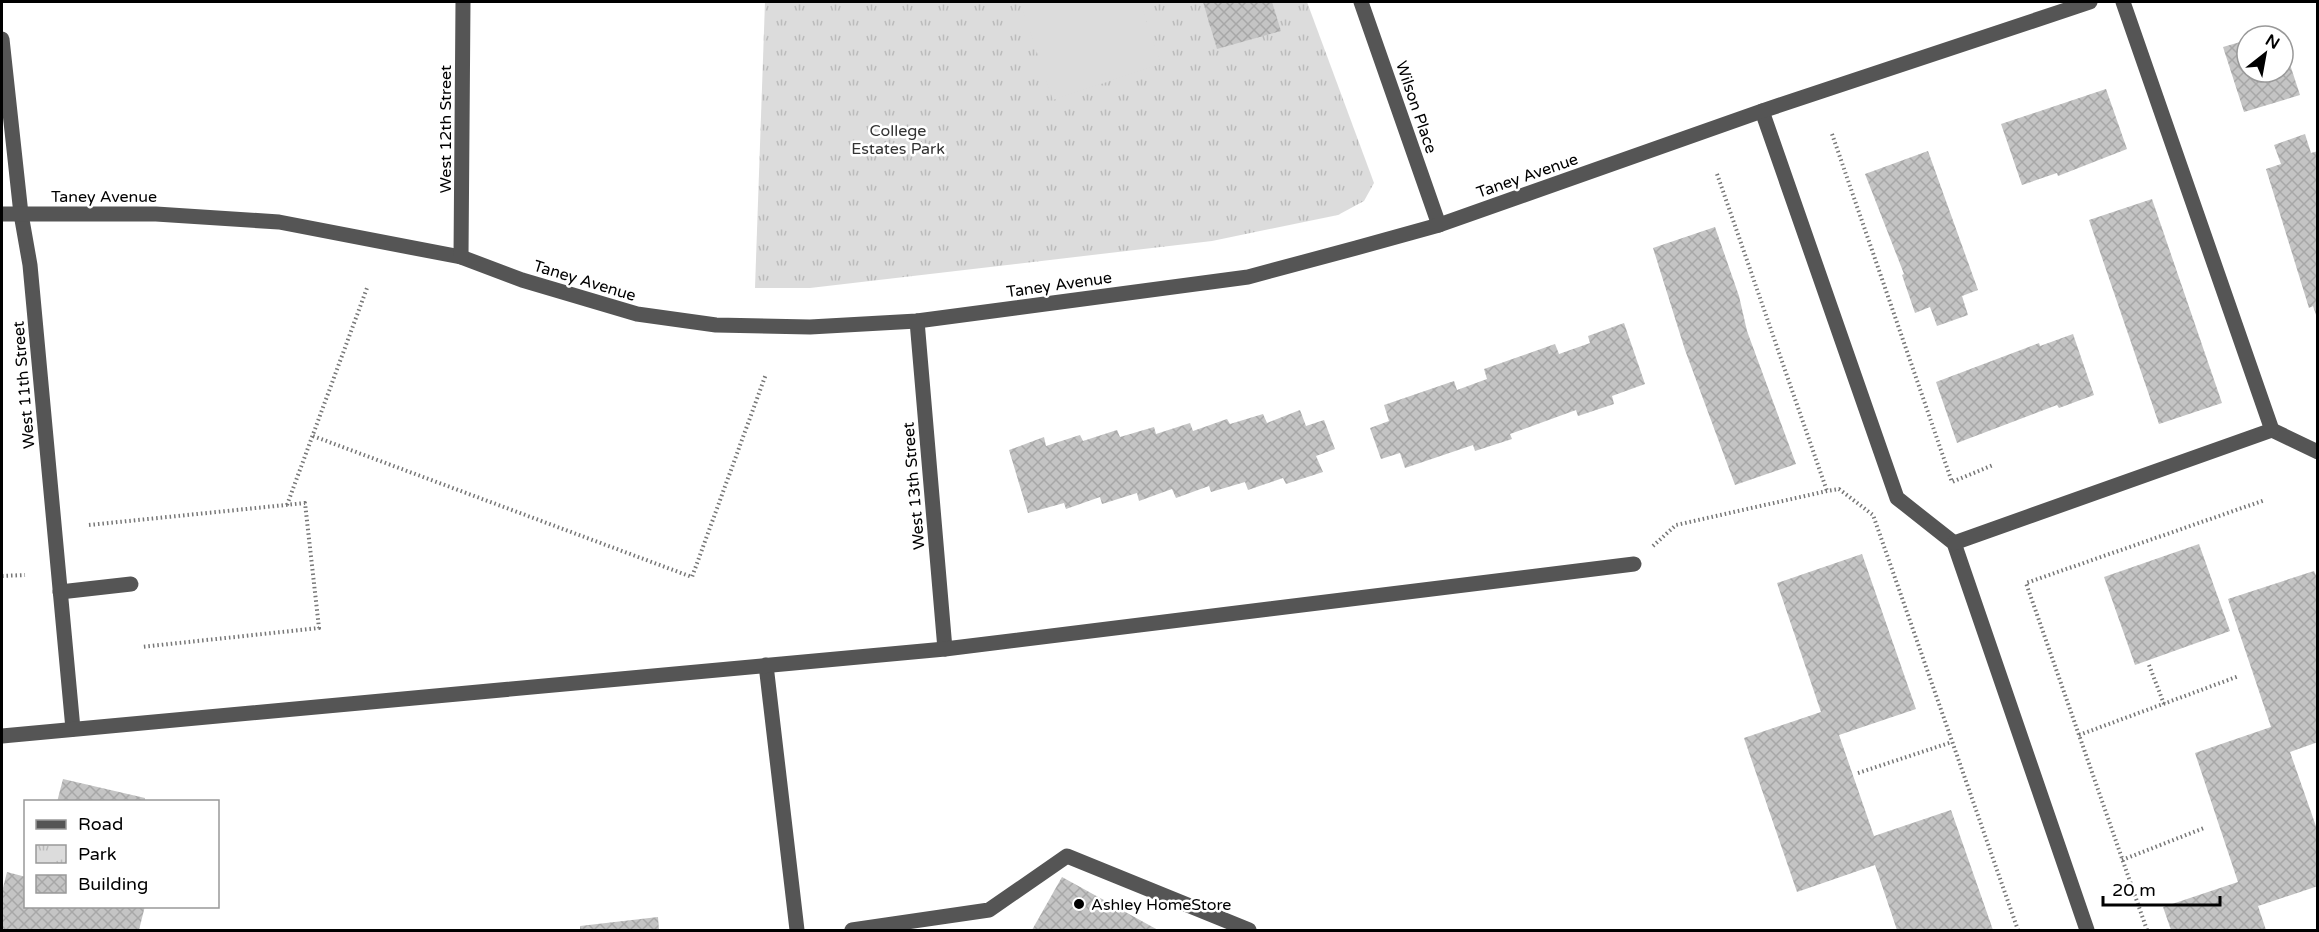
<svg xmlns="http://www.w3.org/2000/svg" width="2319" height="932" font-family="'Varela Round',sans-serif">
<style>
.park{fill:url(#park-tufts)}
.pitch{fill:#dcdcdc}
.building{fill:url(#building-cross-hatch)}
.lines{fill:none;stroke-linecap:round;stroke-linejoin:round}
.path{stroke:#777;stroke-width:4;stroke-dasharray:1.5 3;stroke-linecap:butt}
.minor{stroke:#555;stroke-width:15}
.poi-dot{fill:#000;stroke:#fff;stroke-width:2}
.labels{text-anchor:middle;stroke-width:5;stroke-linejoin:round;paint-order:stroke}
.street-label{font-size:16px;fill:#000;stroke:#fff}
.park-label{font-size:16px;fill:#333;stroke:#fff}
.poi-label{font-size:16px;fill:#000;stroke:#fff;text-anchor:start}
</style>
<defs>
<pattern id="park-tufts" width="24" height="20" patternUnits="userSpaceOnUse" patternTransform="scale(1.5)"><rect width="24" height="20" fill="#dcdcdc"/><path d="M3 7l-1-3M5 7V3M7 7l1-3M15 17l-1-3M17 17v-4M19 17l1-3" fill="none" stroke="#bbb"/></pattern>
<pattern id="building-cross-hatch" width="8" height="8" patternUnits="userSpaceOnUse" patternTransform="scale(1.5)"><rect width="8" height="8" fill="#c4c4c4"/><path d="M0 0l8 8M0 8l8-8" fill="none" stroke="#a7a7a7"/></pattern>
</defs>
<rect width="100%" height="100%" fill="#fff"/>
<!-- park -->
<path class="park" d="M765,2H1307L1374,183L1364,201L1338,215L1212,241L810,288H755Z"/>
<!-- pitch -->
<path class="pitch" d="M1020,2H1140L1161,64L1053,100Z"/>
<!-- building -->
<g class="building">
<path d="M1203,2H1272L1281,31L1217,49Z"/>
<path d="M2279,30L2281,36H2261V35Z"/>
<path d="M2247,40V72H2283V43L2300,95L2244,112L2223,47Z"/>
<path d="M2106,89L2127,149L2058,176L2057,173L2022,185L2001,124Z"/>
<path d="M2305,134L2311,153L2318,151L2317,318L2313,306L2309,308L2266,169L2281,164L2274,145Z"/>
<path d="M1928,151L1978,290L1962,296L1968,315L1937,326L1930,307L1915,313L1902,275L1904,274L1865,174Z"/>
<path d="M2152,199L2222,403L2159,424L2089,220Z"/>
<path d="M1715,227L1739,296L1747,331L1796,464L1735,485L1685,350L1653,248Z"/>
<path d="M1624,323L1645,384L1612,396L1614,404L1578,416L1576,410L1510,434L1512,439L1475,451L1473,445L1405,468L1400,453L1381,459L1370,428L1389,421L1384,405L1454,381L1457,390L1487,379L1484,369L1555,344L1559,354L1590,343L1588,336Z"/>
<path d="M2073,334L2094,395L2059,408L2057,405L1957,443L1936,382L2039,343L2040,346Z"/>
<path d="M1300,410L1306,426L1324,420L1335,449L1316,456L1323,472L1286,484L1283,478L1248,490L1245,482L1211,492L1209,486L1176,498L1172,489L1139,501L1137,493L1102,504L1100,497L1066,509L1064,503L1028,513L1009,450L1044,437L1046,446L1080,435L1083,441L1117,430L1120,437L1154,427L1156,434L1190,423L1193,431L1227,419L1230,424L1263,414L1267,423Z"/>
<path d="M2199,544L2230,631L2135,665L2104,577Z"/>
<path d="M1862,554L1916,709L1839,735L1874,836L1951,810L1993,930H1897L1875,865L1797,892L1744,738L1821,712L1777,583Z"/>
<path d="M2314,571L2318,580V742L2290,752L2318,832V886L2258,906L2266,930H2171L2163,907L2238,882L2195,753L2271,727L2228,599Z"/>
<path d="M63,779L145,798V802H57Z"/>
<path d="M7,872L26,877V906H145L139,930H2V892Z"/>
<path d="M1062,877L1158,930H1032Z"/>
<path d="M658,917L659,930H580V926Z"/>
</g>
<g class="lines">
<!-- path -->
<g class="path">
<path d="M1832,134L1952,482L1993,465"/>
<path d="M1717,174L1827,491"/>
<path d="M313,436L692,577L766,374"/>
<path d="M287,505L367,288"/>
<path d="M89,525L305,503L319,628L141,647"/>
<path d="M1653,546L1676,525L1827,491L1839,489L1873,515L2018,930"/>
<path d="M2,576L25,575"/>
<path d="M2149,665L2164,704"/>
<path d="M2079,735L2239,676"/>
<path d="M1858,773L1952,742"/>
<path d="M2122,860L2204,828"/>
<path d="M2147,930L2026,583L2265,500"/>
</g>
<!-- minor -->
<g class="minor">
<path d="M1361,2L1439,225"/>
<path d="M2,39L21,214L30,265L73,729"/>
<path d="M1762,111L1897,498L1954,543L2087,930"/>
<path d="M2,214H156L279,222L461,257L522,280L637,314L716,325L810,327L917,321L1248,277L1356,248L1439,225L1762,111L2090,2"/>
<path d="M461,257L463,2"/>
<path d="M917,321L945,649"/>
<path d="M2272,430L2318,452"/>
<path d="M1954,543L2272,430L2123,2"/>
<path d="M60,592L131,584"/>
<path d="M766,665L797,930"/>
<path d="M2,736L945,649L1634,564"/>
<path d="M852,930L989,910L1067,856L1249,930"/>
</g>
</g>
<!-- markers -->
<circle class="poi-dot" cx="1079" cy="904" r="6"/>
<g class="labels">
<!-- street labels -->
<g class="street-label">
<text transform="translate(1417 107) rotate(71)" y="6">Wilson Place</text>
<text transform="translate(445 129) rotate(-90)" y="6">West 12th Street</text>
<text transform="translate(1527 175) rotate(-19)" y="6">Taney Avenue</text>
<text x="104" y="202">Taney Avenue</text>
<text transform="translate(585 280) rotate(17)" y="6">Taney Avenue</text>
<text transform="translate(1059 284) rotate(-8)" y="6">Taney Avenue</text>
<text transform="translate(23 385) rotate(-95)" y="6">West 11th Street</text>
<text transform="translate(913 486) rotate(-95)" y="6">West 13th Street</text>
</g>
<!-- park labels -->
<g class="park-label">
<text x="898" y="136">College<tspan x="898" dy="18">Estates Park</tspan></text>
</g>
<!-- poi labels -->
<g class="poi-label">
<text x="1091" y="910">Ashley HomeStore</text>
</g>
</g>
<!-- border -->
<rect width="2319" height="932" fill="none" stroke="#000000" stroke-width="6"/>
<!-- legend -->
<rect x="24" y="800" width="195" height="108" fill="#ffffff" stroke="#999999" stroke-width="1.5"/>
<rect x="36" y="820" width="30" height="9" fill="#555555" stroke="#999999" stroke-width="1.5"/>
<text x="78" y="830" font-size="18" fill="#000000">Road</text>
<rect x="36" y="845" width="30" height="18" fill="url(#park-tufts)" stroke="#999999" stroke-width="1.5"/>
<text x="78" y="860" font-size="18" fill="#000000">Park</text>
<rect x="36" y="875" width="30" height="18" fill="url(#building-cross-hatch)" stroke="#999999" stroke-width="1.5"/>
<text x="78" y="890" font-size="18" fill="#000000">Building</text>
<!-- north arrow -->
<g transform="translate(2265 54) rotate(31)"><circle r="28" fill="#ffffff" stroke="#999999" stroke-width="1.5"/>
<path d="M0-4.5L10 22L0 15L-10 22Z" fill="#000000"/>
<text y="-9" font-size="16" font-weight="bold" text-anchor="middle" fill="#000000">N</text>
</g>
<!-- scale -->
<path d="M2103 896v9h117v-9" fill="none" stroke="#000000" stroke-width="3"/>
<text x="2112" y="896" font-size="18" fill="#000000" stroke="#ffffff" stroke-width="4.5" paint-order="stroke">20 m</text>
</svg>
